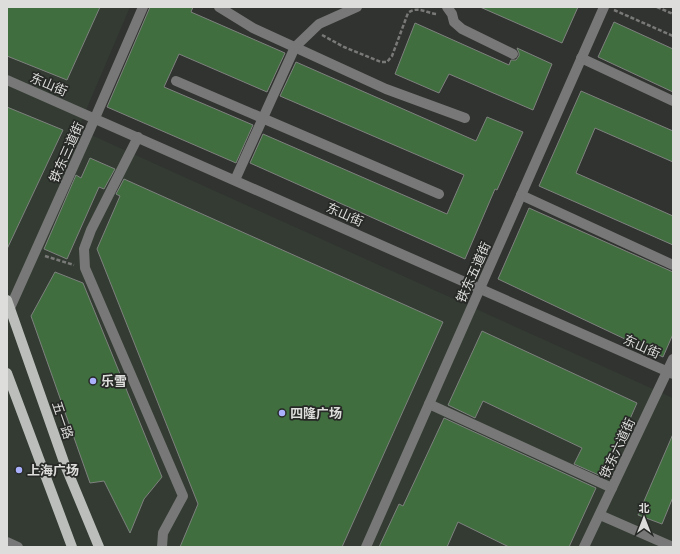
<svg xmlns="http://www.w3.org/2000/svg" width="680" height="554" font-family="'Open Sans','Noto Sans SC',sans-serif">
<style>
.built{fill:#333b33}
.building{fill:#406e3f;stroke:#7e817e}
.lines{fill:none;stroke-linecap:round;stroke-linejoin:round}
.path{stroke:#797a78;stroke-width:2.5;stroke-dasharray:4 2;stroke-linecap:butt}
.minor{stroke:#777877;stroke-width:10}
.major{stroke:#bbbeba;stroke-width:10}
.poi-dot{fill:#aab0fb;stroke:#272927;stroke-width:1.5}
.labels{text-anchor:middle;stroke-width:3.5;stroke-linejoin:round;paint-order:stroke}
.street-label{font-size:13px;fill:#dddedc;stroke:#272927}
.poi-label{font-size:13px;font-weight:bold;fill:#dddedc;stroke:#272927;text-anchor:start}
</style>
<rect width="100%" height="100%" fill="#313330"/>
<!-- built -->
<path class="built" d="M7,7H130L78,129L673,398V547H7Z"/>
<!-- building -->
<g class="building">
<path d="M7,7H100L67,80L7,56Z"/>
<path d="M150,7H193L191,12L285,53L267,92L179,54L164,87L253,125L236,163L107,107Z"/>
<path d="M480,7H578L562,43Z"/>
<path d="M614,22L673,49V92L598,57Z"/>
<path d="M415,23L509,65L511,60H516L519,56V53L517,48L552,64L533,110L449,74L439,93L395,74Z"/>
<path d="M296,62L476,141L487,117L523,132L497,190L495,189L465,259L250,163L263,134L447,214L464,175L280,96Z"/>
<path d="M581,91L673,131V162L595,128L576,173L673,216V245L539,186Z"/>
<path d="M7,107L63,130L7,249Z"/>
<path d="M90,158L115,169L104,189L99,187L67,259L44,249L76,175L81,178Z"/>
<path d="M124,179L443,322L342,547H180L198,504L97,249L120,196L116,194Z"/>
<path d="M529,208L673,272V334L663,357L498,279Z"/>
<path d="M55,272L83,283L162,477L144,499L130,533L104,481L90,483L31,316Z"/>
<path d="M482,331L637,403L605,476L602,475L601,476L574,464L582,448L483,401L475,418L448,405Z"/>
<path d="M444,418L596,488L569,547H509L458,522L447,547H379L399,504L403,506Z"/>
<path d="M673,434V497L662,524L638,515Z"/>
</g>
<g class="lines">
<!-- path -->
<g class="path">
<path d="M657,7L673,14"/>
<path d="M614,10L673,36"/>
<path d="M322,35L344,47L381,62H387L392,56L408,13C418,5 427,14 438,14"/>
<path d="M45,256L74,265"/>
</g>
<!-- minor -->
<g class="minor">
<path d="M219,7L253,28L386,89L465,118"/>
<path d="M447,7L452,14L454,22L462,29L513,54"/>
<path d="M581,58L673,101"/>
<path d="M7,80L673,374"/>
<path d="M176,81L439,194"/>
<path d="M138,137L91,230L84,249L85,268L183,496L163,533L162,547"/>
<path d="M235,180L295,47L319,24L357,7"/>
<path d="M521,195L673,265"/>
<path d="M10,308L95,118L143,7"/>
<path d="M429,404L612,488"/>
<path d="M600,515L673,547"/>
<path d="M7,542L18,547"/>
<path d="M366,547L604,7"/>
<path d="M584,547L673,359"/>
</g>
<!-- major -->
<g class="major">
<path d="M7,300L65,465L99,547"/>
<path d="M7,373L72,547"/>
</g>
</g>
<!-- markers -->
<g class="poi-dot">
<circle cx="93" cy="381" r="4"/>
<circle cx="282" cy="413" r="4"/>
<circle cx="19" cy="470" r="4"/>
</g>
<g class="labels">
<!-- street labels -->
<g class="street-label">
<text transform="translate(49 84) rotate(23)" y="5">东山街</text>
<text transform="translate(66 152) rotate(-66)" y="5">铁东三道街</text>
<text transform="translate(345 214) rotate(24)" y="5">东山街</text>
<text transform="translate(473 272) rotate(-66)" y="5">铁东五道街</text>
<text transform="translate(642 346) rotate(24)" y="5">东山街</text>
<text transform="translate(63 420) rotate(71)" y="5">五一路</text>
<text transform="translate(617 448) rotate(-65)" y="5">铁东六道街</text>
</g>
<!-- poi labels -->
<g class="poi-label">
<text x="101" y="386">乐雪</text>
<text x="290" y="418">四隆广场</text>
<text x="27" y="475">上海广场</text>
</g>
</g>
<!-- border -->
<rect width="680" height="554" fill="none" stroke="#dddedc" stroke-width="16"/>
<!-- north arrow -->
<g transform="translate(644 518)" stroke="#272927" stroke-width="3" paint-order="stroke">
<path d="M0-3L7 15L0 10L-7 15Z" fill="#dddedc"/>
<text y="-6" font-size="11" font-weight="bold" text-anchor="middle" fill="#dddedc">北</text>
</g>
</svg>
